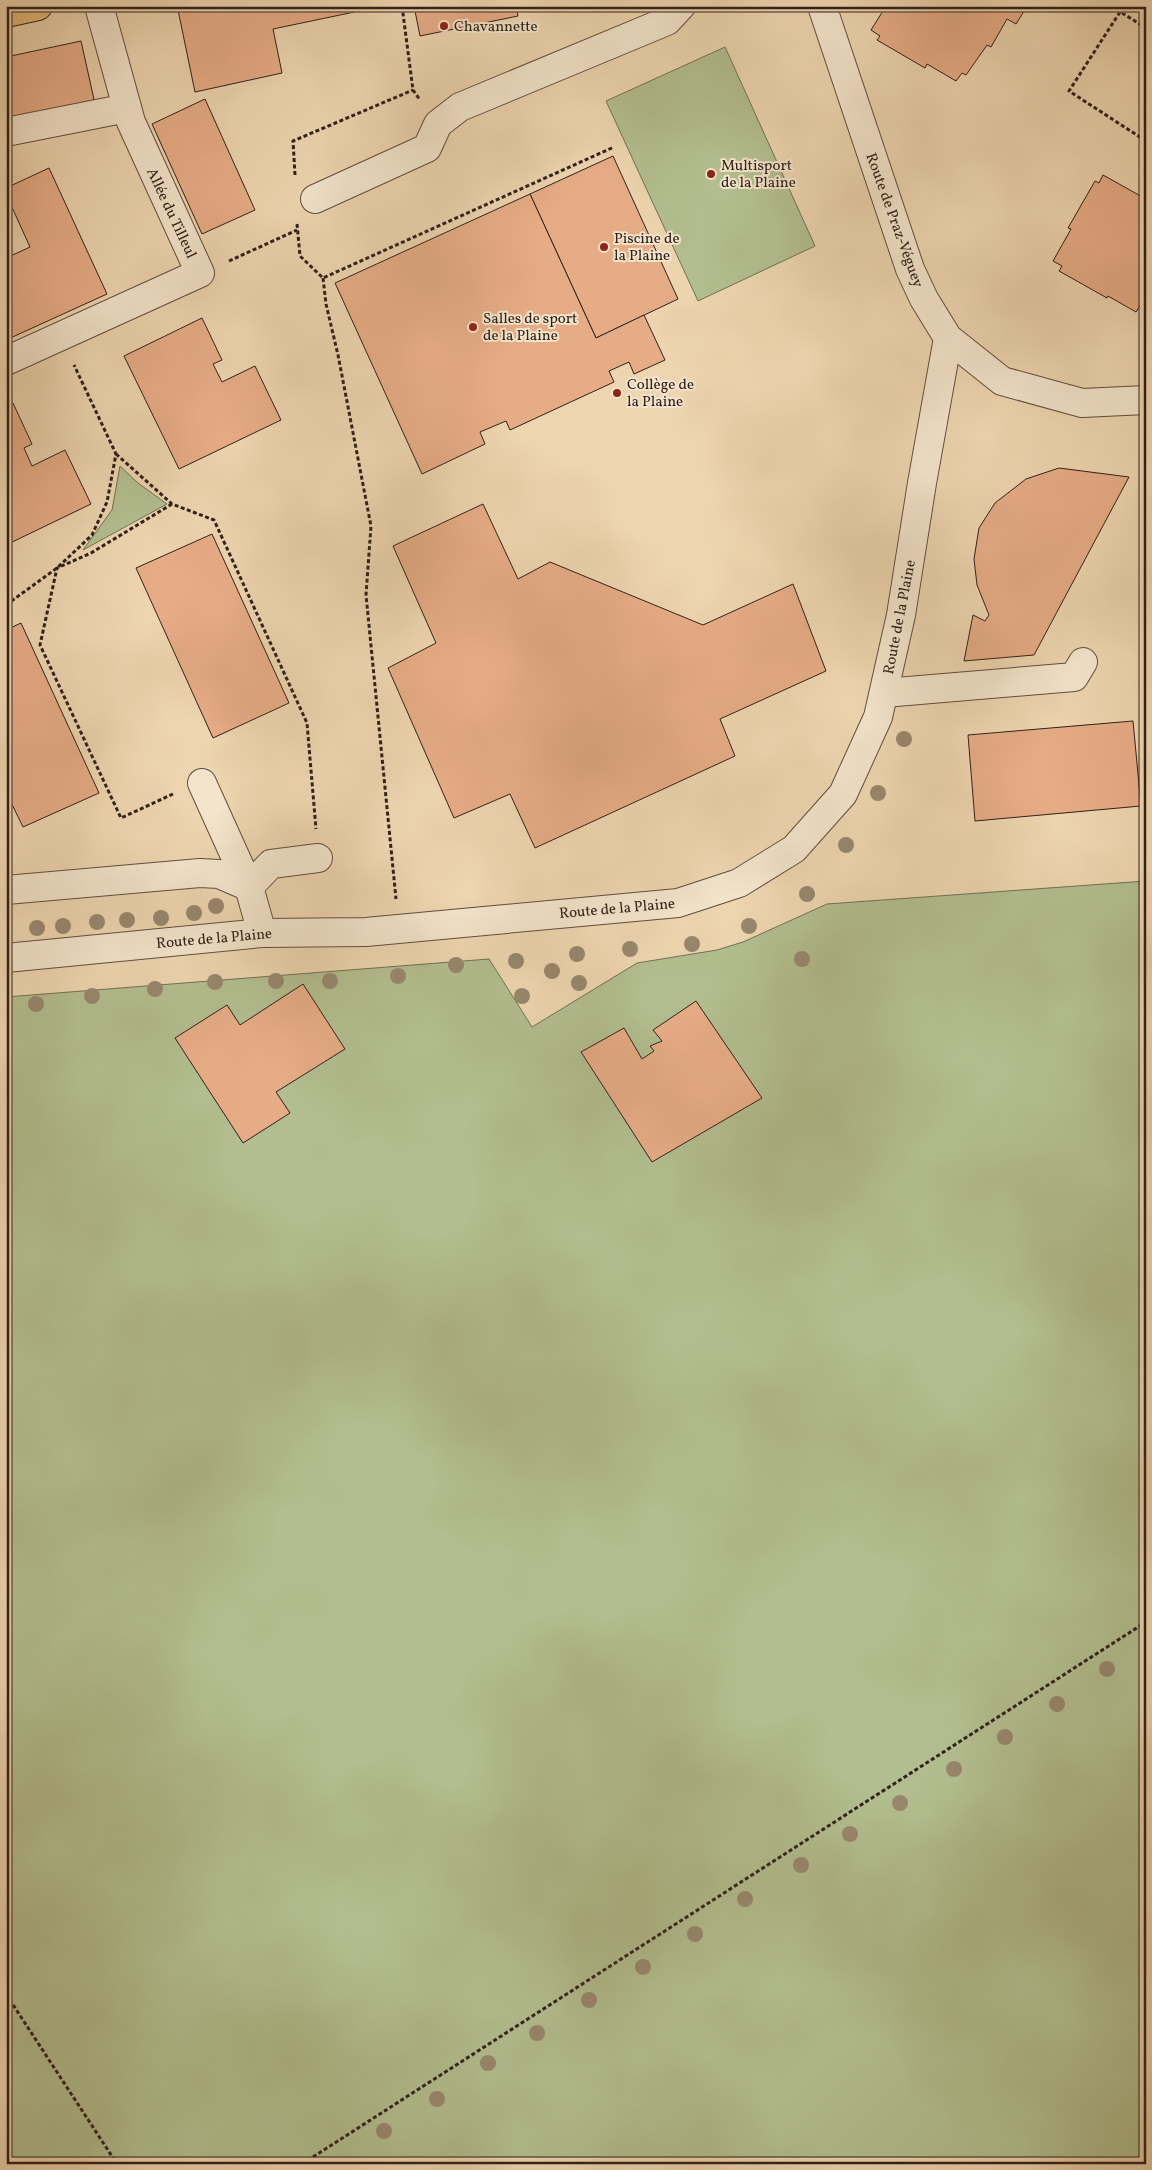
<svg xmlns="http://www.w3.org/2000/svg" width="1152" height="2170" font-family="Vollkorn,serif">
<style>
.green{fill:#b2be8f;stroke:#717054}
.building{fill:#e6ac86;stroke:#30211a}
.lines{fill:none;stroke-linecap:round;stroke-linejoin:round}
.minor-casing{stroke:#5f4e3f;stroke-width:30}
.major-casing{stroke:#30211a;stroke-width:30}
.path{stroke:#30211a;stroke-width:3;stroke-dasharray:4 2.5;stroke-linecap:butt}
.minor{stroke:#f3e4cb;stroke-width:28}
.major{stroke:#e6ba78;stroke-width:28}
.tree{fill:#97876d}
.poi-dot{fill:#8f2418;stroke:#f3e4cb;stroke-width:2}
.labels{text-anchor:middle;stroke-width:4;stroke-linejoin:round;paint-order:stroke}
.poi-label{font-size:15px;fill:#30211a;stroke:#f3e4cb;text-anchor:start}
.street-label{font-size:15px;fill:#30211a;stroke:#f3e4cb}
</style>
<rect width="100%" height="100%" fill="#edd5af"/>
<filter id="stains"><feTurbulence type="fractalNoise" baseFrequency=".004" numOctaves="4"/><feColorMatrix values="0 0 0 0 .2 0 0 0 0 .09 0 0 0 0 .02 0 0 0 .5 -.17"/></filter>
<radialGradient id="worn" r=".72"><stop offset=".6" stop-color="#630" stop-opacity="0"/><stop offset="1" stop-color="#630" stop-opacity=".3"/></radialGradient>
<!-- green -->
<g class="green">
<path d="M725,47L815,246L698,301L606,101Z"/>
<path d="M120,466L138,483L167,504L83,550L112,510Z"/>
<path d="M1146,881V2164H6V997L489,959L532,1027L637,963L717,950L743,942L827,904Z"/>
</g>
<!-- building -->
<g class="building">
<path d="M196,6H383L273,29L282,73L195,92L178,10Z"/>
<path d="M414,6H516L518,16L420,36Z"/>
<path d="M886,6H1024L1026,8L1016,24L1007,19L991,47L987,45L966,75L962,73L956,81L927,64L925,68L877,40L880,36L871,30Z"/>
<path d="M81,41L95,104L6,123V57Z"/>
<path d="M205,99L255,210L202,234L152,124Z"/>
<path d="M613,156L678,299L596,338L530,194Z"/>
<path d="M49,168L107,294L6,340V258L30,247L6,194V188Z"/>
<path d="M1103,175L1146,199V303L1143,301L1136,312L1108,296L1107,298L1059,271L1062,266L1053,261L1071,229L1068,228L1095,181L1099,183Z"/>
<path d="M530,194L596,338L644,315L665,360L634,374L629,362L609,371L614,382L510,430L506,421L480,432L485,444L422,474L335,283Z"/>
<path d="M202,318L222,360L213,364L222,382L255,366L281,420L179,469L124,356Z"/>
<path d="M13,403L32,444L24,448L32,466L65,450L91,504L6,545V406Z"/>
<path d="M1059,468L1129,477L1034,655L964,661L973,615L985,621L989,615L977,585L974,559L979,528L995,503L1026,479Z"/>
<path d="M483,504L518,579L550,562L703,625L793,584L826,671L720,719L735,756L535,848L510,794L454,818L388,668L436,643L393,546Z"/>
<path d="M212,534L289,703L213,738L136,568Z"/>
<path d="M21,623L99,793L23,827L6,792V630Z"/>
<path d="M1133,721L1141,806L975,821L968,735Z"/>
<path d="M303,984L345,1049L276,1092L290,1113L243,1143L175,1038L227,1005L240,1025Z"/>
<path d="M696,1001L762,1098L652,1162L581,1052L624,1028L642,1059L654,1051L650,1046L662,1041L653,1030Z"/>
</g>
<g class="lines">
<!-- minor casing -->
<g class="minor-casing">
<g id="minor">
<path d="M822,6L910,269L924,299L948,338L1002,381L1082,403L1146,400"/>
<path d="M6,132L127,108"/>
<path d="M315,199L427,148L438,124L460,107L667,21L681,6"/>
<path d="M6,361L200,273L131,122L99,6"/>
<path d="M884,693L1074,677L1083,662"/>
<path d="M202,783L249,887L271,864L318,858"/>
<path d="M6,890L200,873L219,874L249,887L262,933"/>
<path d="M6,958L262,933L366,932L678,903L739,883L794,849L843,794L878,717L901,615L922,483L948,338"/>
</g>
</g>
<!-- major casing -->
<g class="major-casing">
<path id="major" d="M6,13L38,6"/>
</g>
<!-- path -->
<g class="path">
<path d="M402,6L413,90L420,100"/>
<path d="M1111,6L1146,28"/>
<path d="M1120,12L1069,91L1146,141"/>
<path d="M295,175L293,141L413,90"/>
<path d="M297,224L300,256L323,278L614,147"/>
<path d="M229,261L297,230"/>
<path d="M323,278L326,304L338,355L371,526L366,595L396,899"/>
<path d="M116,454L172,504L214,520L307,723L316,829"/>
<path d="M172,504L91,553L57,568L40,645L121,818L173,794"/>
<path d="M6,605L57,568L92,535L107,502L116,454L74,365"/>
<path d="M6,1994L117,2164"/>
<path d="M302,2164L1146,1622"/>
</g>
<!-- minor -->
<use href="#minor" class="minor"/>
<!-- major -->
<use href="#major" class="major"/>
</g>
<!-- trees -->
<g class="tree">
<circle cx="904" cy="739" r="8"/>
<circle cx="878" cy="793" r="8"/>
<circle cx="846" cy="845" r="8"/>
<circle cx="807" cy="894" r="8"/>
<circle cx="216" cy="906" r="8"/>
<circle cx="194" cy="913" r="8"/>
<circle cx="161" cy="918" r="8"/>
<circle cx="127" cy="920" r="8"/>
<circle cx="97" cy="922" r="8"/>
<circle cx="63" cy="926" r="8"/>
<circle cx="749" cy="926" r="8"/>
<circle cx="37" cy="928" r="8"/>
<circle cx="692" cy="944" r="8"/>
<circle cx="630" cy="949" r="8"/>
<circle cx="577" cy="954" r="8"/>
<circle cx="802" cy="959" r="8"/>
<circle cx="516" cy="961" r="8"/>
<circle cx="456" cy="965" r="8"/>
<circle cx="552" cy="971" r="8"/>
<circle cx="398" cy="976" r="8"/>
<circle cx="276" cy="981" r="8"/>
<circle cx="330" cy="981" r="8"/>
<circle cx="215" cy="982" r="8"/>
<circle cx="579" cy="983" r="8"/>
<circle cx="155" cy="989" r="8"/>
<circle cx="92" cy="996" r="8"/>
<circle cx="522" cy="996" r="8"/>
<circle cx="36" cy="1004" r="8"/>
<circle cx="1107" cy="1669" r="8"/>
<circle cx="1057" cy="1704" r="8"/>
<circle cx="1005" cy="1737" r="8"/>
<circle cx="954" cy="1769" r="8"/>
<circle cx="900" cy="1803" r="8"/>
<circle cx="850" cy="1834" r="8"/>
<circle cx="801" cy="1865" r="8"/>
<circle cx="745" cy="1899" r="8"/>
<circle cx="695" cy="1934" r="8"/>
<circle cx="643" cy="1967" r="8"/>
<circle cx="589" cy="2000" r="8"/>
<circle cx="537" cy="2033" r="8"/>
<circle cx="488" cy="2063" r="8"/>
<circle cx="437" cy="2099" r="8"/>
<circle cx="384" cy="2131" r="8"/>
</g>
<!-- markers -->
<g class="poi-dot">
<circle cx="444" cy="26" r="5"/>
<circle cx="711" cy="174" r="5"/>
<circle cx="604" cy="247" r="5"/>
<circle cx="473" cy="327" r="5"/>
<circle cx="617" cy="393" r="5"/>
</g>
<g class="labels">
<!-- poi labels -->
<g class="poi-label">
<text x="454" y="31">Chavannette</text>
<text x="721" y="170">Multisport<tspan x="721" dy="17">de la Plaine</tspan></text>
<text x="614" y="243">Piscine de<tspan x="614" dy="17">la Plaine</tspan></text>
<text x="483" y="323">Salles de sport<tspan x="483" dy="17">de la Plaine</tspan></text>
<text x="627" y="389">Collège de<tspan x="627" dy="17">la Plaine</tspan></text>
</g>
<!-- street labels -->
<g class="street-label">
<text transform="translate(172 213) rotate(65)" y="5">Allée du Tilleul</text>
<text transform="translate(895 220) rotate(70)" y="5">Route de Praz-Véguey</text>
<text transform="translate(899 617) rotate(-79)" y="5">Route de la Plaine</text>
<text transform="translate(617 908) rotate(-5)" y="5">Route de la Plaine</text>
<text transform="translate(214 938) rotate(-5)" y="5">Route de la Plaine</text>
</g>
</g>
<!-- margin -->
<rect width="1152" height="2170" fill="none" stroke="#edd5af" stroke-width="25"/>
<rect x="8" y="8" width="1137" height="2155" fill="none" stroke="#30211a" stroke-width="2.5"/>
<rect x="12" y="12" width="1127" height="2145" fill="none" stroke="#30211a"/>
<rect width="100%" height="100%" filter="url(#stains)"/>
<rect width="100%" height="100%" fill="url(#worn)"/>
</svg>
